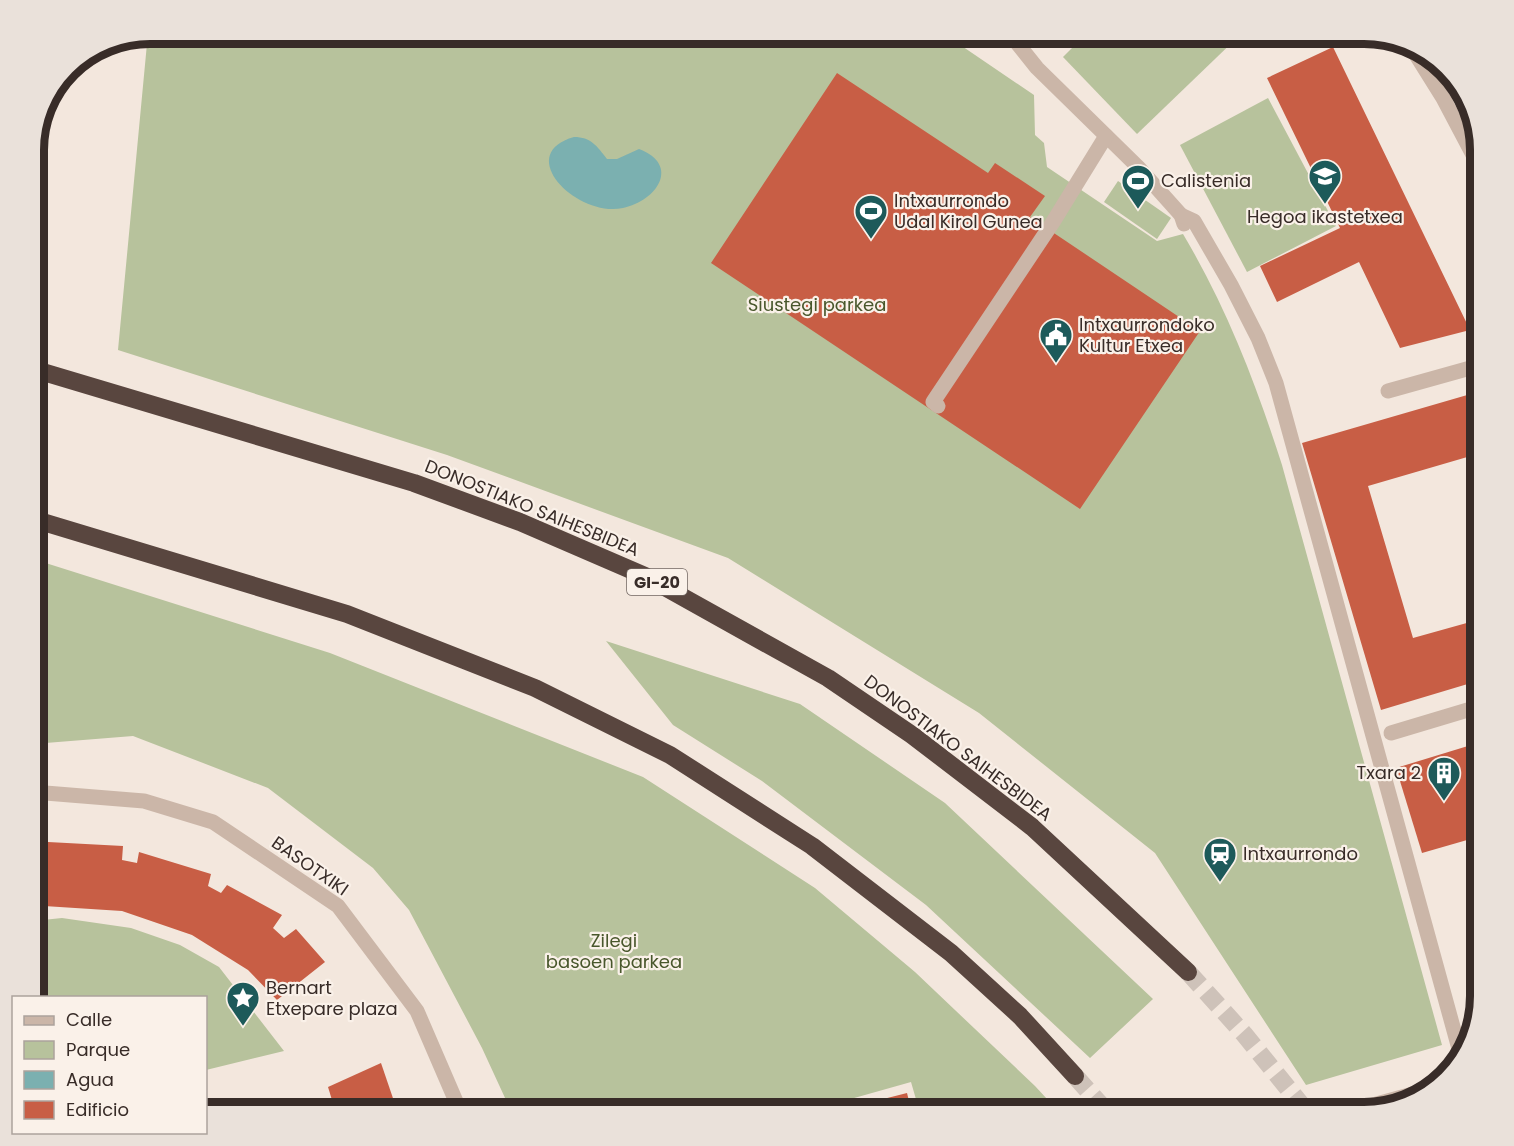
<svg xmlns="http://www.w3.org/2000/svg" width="1514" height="1146" font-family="Poppins,sans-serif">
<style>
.green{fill:#b7c29c}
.water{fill:#7bb0b0}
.building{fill:#c85e45}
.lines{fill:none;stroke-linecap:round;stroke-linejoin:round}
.highway-tunnel{stroke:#cec2b9;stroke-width:18;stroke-dasharray:18 9;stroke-linecap:butt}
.minor{stroke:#cbb6a8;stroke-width:15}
.highway{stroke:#59463f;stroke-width:18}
.labels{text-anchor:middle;stroke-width:4.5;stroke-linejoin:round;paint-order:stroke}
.shield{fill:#faf1e9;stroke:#726762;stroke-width:1.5}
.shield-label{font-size:16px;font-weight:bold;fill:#382c28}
.poi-label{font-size:18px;fill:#382c28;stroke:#faf1e9;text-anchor:start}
.park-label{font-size:18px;fill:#49572c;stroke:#faf1e9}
.street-label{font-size:18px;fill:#382c28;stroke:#faf1e9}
.rim{fill:none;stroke:#382c28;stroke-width:8}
</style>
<rect width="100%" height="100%" fill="#f3e7dd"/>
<!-- green -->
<g class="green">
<path d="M148,33H634L953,40L1034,95L1035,135L1044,143L1047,167L1157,241L1183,234C1227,308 1256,384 1282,465L1442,1045L1306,1085L1155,853L979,713L728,558L447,455L118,350Z"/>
<path d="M1087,33H1242L1137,134L1063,57Z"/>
<path d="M1268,98L1336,226L1247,272L1180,145Z"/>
<path d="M1118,181L1171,218L1157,239L1104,202Z"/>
<path d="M33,559L330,653L643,777L815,888L915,972L1035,1086L1060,1113H920L911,1082L801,1113H512L482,1048L409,910L373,868L268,788L133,736L33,744Z"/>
<path d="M606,641L800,704L945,803L1153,999L1090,1058L926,905L762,781L673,725Z"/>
<path d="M62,918L131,928L180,945L219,967L284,1051L206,1070V998L33,997V921Z"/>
</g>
<!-- water -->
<path class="water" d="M574,137C591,137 597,146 607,159H617L639,149C681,165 657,201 623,208C577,218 513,154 574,137Z"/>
<!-- building -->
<g class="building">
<path d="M1333,47L1470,330L1400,348L1359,262L1277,302L1260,266L1340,228L1267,78Z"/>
<path d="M837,73L988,173L995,163L1045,196L1030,217L1200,331L1080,509L711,263Z"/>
<path d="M1481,391V453L1368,486L1413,638L1481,619V680L1381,710L1302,443Z"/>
<path d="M1481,742V836L1422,853L1396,768Z"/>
<path d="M48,842L123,846L122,860L137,863L139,852L211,874L208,886L221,893L227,885L282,915L273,928L284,938L296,929L325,962L277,1000L248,970L192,935L122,911L44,906L33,908V850L36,855H48Z"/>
<path d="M381,1063L398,1113H336L328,1087Z"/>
<path d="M907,1093L912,1113H832V1112Z"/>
</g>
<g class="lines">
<!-- highway-tunnel -->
<g class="highway-tunnel">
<path d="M1188,972L1244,1034L1308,1113"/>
<path d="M1075,1076L1108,1113"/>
</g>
<!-- minor -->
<g class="minor">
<path d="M1009,33L1037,68L1138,167L1181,215L1184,224"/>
<path d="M1413,50L1443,98L1481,170"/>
<path d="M1181,215L1194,221L1231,285L1258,338L1276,383L1461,1056"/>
<path d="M1388,391L1481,365"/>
<path d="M938,406L933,402L1053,222L1106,136"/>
<path d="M1391,733L1481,706"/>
<path d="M33,792L144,801L213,822L338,906L417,1011L461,1113"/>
<path d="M1344,1113L1431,1089"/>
</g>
<!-- highway -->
<g class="highway">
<path d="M33,369L414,483L520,522L645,576L828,678L912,735L1032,827L1188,972"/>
<path d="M33,519L347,614L535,688L670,755L812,846L951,953L1020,1016L1075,1076"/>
</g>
</g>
<!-- icons -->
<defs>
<g id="school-pin" transform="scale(1.725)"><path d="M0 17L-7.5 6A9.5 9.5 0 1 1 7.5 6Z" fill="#1d5a5a" stroke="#faf1e9"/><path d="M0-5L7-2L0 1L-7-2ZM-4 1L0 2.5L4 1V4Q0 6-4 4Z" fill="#fff"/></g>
<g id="stadium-pin" transform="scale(1.725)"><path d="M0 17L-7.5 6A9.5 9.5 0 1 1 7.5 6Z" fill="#1d5a5a" stroke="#faf1e9"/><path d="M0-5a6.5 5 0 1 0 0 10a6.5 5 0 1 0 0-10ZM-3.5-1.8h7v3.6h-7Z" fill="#fff"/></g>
<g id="civic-pin" transform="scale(1.725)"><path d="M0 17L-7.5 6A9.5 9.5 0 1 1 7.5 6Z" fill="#1d5a5a" stroke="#faf1e9"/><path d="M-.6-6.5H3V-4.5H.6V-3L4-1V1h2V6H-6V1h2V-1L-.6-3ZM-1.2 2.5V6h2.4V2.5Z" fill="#fff"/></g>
<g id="building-pin" transform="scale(1.725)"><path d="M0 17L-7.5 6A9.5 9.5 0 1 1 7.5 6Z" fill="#1d5a5a" stroke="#faf1e9"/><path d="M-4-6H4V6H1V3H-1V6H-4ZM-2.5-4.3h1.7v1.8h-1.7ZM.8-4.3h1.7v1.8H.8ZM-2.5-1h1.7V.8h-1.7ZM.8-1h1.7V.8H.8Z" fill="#fff"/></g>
<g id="station-pin" transform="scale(1.725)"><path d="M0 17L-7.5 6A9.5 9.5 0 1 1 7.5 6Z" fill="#1d5a5a" stroke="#faf1e9"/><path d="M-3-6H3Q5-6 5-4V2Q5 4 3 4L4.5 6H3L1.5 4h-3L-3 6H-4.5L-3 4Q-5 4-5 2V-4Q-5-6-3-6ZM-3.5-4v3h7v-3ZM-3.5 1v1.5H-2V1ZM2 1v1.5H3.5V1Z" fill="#fff"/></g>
<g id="sight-pin" transform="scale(1.725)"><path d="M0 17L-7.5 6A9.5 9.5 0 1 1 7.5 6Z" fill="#1d5a5a" stroke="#faf1e9"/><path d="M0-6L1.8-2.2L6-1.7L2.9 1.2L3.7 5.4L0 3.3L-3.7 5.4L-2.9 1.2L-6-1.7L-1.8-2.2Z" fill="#fff"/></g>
</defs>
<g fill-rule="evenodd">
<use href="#school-pin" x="1325" y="176"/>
<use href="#stadium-pin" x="1138" y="181"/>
<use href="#stadium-pin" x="871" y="211"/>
<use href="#civic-pin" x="1056" y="335"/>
<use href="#building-pin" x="1444" y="773"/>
<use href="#station-pin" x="1220" y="854"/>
<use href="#sight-pin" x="243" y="998"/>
</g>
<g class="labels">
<!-- shield labels -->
<rect class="shield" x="627" y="569" width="60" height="26" rx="4.5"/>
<g class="shield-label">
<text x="657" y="588">GI-20</text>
</g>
<!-- poi labels -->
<g class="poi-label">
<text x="1161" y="187">Calistenia</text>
<text x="894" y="207">Intxaurrondo<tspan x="894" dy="21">Udal Kirol Gunea</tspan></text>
<text x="1325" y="223" text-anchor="middle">Hegoa ikastetxea</text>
<text x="1079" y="331">Intxaurrondoko<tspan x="1079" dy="21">Kultur Etxea</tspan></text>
<text x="1421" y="779" text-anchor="end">Txara 2</text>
<text x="1243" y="860">Intxaurrondo</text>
<text x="266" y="994">Bernart<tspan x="266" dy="21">Etxepare plaza</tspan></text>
</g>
<!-- park labels -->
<g class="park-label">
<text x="817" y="311">Siustegi parkea</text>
<text x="614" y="947">Zilegi<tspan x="614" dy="21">basoen parkea</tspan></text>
</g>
<!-- street labels -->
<g class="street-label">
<text transform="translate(532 508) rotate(22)" y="6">DONOSTIAKO SAIHESBIDEA</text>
<text transform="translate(958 748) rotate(37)" y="6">DONOSTIAKO SAIHESBIDEA</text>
<text transform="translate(310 866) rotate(35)" y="6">BASOTXIKI</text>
</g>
</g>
<!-- crop -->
<path d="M0 0H1514V1146H0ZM150 44H1364A106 106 0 0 1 1470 150V996A106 106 0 0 1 1364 1102H150A106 106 0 0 1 44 996V150A106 106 0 0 1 150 44Z" fill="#eae1da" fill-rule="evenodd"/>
<path class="rim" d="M150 44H1364A106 106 0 0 1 1470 150V996A106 106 0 0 1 1364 1102H150A106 106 0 0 1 44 996V150A106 106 0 0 1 150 44Z"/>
<!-- legend -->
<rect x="12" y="996" width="195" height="138" fill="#faf1e9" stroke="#aca29c" stroke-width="1.5"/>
<rect x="24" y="1016" width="30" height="9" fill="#cbb6a8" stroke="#aca29c" stroke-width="1.5"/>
<text x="66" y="1026" font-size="18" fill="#382c28">Calle</text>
<rect x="24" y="1041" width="30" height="18" fill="#b7c29c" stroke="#aca29c" stroke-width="1.5"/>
<text x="66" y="1056" font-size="18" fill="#382c28">Parque</text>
<rect x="24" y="1071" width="30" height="18" fill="#7bb0b0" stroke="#aca29c" stroke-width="1.5"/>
<text x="66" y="1086" font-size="18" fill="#382c28">Agua</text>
<rect x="24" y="1101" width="30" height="18" fill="#c85e45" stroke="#aca29c" stroke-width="1.5"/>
<text x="66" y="1116" font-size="18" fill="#382c28">Edificio</text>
</svg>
